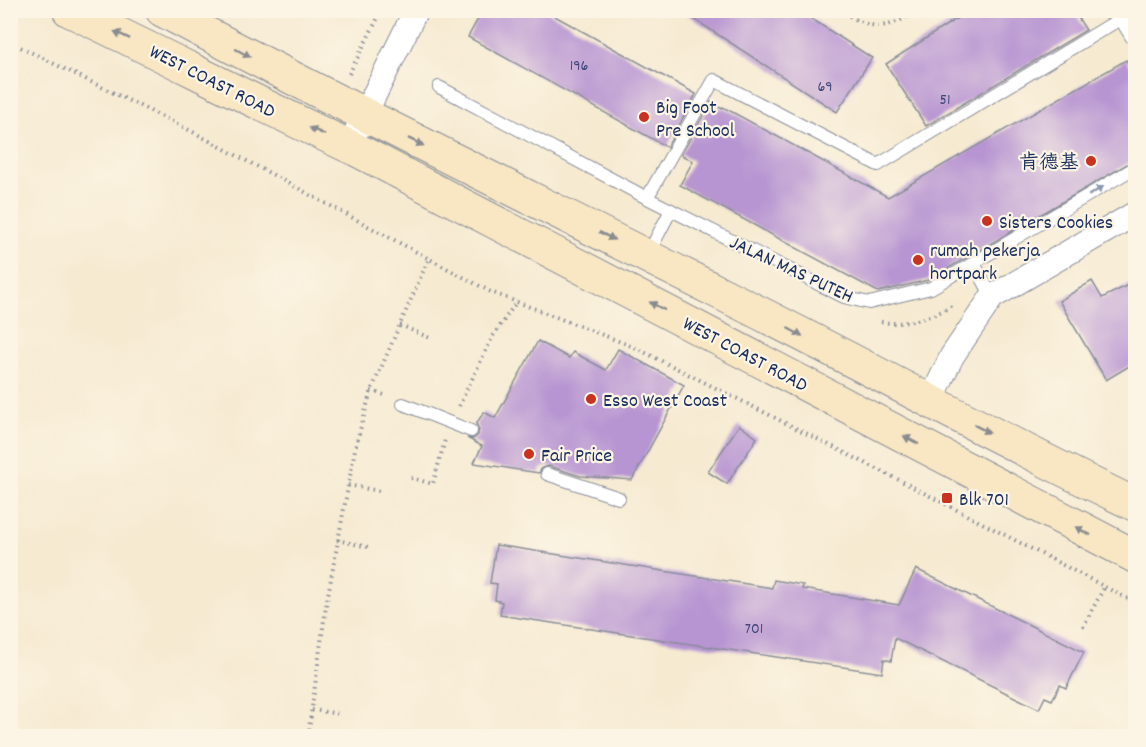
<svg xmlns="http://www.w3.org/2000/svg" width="1146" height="747" font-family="Dekko,'LXGW WenKai TC',sans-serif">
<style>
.building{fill:#b794d2}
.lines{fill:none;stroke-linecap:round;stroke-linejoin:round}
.service-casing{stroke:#888c98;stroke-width:14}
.minor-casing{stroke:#888c98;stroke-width:26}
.secondary-casing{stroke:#888c98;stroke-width:35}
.path{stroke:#888c98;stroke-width:4;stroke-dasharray:1.5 4.5;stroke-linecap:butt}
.service{stroke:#fff;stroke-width:12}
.minor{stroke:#fff;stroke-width:24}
.secondary{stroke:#f9e7c3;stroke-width:33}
.oneway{fill:#8a8b90}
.oneway2{fill:#8d97ae}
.poi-dot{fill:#c8321e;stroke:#fcf5e5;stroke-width:2}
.labels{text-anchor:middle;stroke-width:4.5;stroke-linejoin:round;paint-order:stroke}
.number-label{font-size:16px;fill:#42487b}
.street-label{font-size:20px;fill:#1b2f5e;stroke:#fcf5e5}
.poi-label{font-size:20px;fill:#1b2f5e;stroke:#fcf5e5;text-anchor:start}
</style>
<rect width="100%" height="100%" fill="#fcf5e5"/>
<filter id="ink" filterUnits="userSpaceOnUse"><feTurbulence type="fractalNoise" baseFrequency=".0167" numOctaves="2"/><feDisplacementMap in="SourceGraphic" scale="12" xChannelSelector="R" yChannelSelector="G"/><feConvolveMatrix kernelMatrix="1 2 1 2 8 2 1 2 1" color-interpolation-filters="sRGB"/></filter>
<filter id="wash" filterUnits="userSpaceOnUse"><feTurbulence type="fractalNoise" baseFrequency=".008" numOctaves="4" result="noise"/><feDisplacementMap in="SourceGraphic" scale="24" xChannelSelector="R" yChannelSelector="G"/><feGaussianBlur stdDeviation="1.35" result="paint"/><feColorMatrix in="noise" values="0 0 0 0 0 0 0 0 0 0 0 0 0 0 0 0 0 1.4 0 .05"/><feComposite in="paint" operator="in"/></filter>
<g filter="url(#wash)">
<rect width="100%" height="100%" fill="#f6ead1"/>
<g id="blocks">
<!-- building -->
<g class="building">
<path d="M483,10H544L696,94L667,147L468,37Z"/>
<path d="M680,10H798L872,58L837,112Z"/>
<path d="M970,10H1073L1086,30L926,126L886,64Z"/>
<path d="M1126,60L1136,77V159L928,280L878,292L680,185L693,161L681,155L711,102L722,109L723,107L888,197Z"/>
<path d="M1092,281L1102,298L1136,281V362L1106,380L1059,301Z"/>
<path d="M538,341L569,358L573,352L606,370L618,349L684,385L632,480L580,476L549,466L542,468L539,473L474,463L482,446L467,438L473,439L478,435L479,429L476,424L484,412L495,418Z"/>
<path d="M739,425L757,438L727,484L708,472Z"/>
<path d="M496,545L772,588L774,580L803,585L802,589L899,605L916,569L1084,652L1066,688L1060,685L1052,700L1045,697L1039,709L895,638L891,661L884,659L882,673L500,615L502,602L495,600L497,584L490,583Z"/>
</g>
</g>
</g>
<g filter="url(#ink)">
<use href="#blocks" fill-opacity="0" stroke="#888c98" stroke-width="1.5"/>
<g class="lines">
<!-- service casing -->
<g class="service-casing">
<g id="service">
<path d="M439,87L647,198L844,297L869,303L931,288L1136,167"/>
<path d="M647,198L714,80L878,165L1125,16"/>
<path d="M648,254L671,210"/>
<path d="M974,263L992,297"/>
<path d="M403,404L471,431"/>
<path d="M547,474L619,498"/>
</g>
</g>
<!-- minor casing -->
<g class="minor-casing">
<g id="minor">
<path d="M1122,10L1136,33"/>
<path d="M357,130L416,10"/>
<path d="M930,402L952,356L992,297L1136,213"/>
</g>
</g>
<!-- secondary casing -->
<g class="secondary-casing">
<g id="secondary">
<path d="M69,10C166,56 260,105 357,150L1136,557"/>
<path d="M162,10C346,108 534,199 720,293C859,362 995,438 1136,505"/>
</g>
</g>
<!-- path -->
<g class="path">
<path d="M839,10C873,31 885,31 919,10"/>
<path d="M10,42L193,132L491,292L634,347L901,481L1136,603"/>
<path d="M349,74L382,10"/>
<path d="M881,322C907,326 932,317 954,305"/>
<path d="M400,325L432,339"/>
<path d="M371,391L388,396"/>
<path d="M459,406L493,336L517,301"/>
<path d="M411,478L433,484L445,440"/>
<path d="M348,485L379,491"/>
<path d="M337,540L368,547"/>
<path d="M1083,627L1105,586"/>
<path d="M312,710L340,714"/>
<path d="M308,736L326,606L356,444L371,391L429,258"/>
</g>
<!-- service -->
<use href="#service" class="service"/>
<!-- minor -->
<use href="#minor" class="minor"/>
<!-- secondary -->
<use href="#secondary" class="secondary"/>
</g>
<!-- one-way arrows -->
<defs><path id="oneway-solid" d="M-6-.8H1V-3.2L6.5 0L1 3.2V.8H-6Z" transform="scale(1.5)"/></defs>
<g class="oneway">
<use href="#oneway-solid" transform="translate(122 35) rotate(-155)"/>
<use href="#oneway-solid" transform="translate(243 53) rotate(28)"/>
<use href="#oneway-solid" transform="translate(317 131) rotate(-155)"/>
<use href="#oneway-solid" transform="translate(416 142) rotate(26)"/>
<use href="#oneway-solid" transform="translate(607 236) rotate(27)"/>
<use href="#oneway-solid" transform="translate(657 306) rotate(-152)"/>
<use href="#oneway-solid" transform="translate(795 332) rotate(28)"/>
<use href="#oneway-solid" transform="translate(982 429) rotate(27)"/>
<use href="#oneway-solid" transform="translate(911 440) rotate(-152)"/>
<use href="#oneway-solid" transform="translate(1083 531) rotate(-153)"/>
</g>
<use class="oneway2" href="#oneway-solid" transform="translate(1096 191) rotate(-31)"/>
</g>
<!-- markers -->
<g class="poi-dot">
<circle cx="644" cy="117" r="6"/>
<circle cx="1091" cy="161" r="6"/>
<circle cx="987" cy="221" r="6"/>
<circle cx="918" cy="260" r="6"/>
<circle cx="591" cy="399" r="6"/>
<circle cx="529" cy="454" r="6"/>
<rect x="941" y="492" width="12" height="12" rx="3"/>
</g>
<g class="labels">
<!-- number labels -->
<g class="number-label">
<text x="579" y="70">196</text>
<text x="825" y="91">69</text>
<text x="945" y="104">51</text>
<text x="754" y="633">701</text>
</g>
<!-- street labels -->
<g class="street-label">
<text transform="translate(213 80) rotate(27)" y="7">WEST COAST ROAD</text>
<text transform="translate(792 268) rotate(25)" y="7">JALAN MAS PUTEH</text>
<text transform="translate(746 353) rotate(28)" y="7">WEST COAST ROAD</text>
</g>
<!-- poi labels -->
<g class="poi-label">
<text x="656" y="113">Big Foot<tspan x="656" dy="23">Pre School</tspan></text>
<text x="1079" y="168" text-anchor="end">肯德基</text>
<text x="999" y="228">Sisters Cookies</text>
<text x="930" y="256">rumah pekerja<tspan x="930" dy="23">hortpark</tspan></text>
<text x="603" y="406">Esso West Coast</text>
<text x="541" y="461">Fair Price</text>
<text x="959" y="505">Blk 701</text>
</g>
</g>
<!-- margin -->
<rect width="1146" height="747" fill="none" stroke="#fcf5e5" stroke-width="36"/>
</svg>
